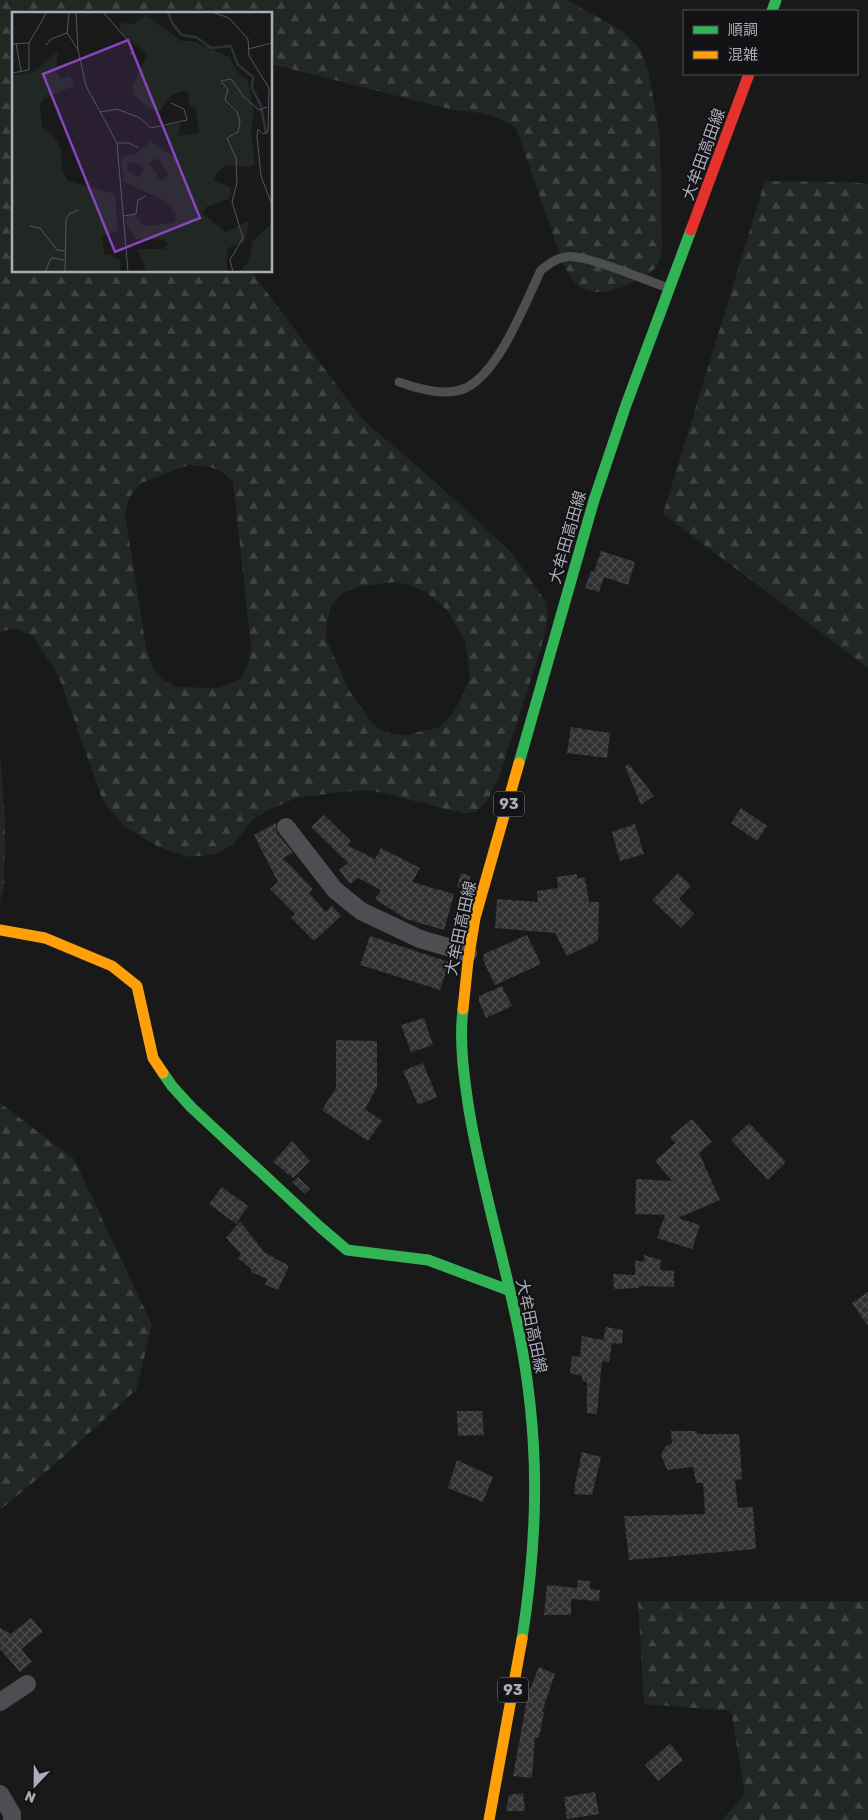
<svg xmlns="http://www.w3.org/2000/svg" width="868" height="1820" font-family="Rubik,'Noto Sans JP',sans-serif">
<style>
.forest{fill:url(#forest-firs);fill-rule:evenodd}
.building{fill:url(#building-cross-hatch)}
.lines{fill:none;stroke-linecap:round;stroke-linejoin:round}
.lane{stroke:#4d4e52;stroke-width:9}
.street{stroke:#4d4e52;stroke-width:18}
.fast{stroke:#30b455;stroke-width:11}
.slow{stroke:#ff9f0a;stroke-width:11}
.jam{stroke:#e5322d;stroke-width:11}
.labels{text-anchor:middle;stroke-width:4;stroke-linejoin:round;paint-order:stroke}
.shield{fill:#131315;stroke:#7d8088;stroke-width:1}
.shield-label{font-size:15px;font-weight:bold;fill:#abaeba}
.street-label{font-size:16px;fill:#abaeba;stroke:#131315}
.inset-river{fill:none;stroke:#2c333b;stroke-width:2.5}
.inset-road{fill:none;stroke:#535559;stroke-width:1}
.view{fill:#8546be;fill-opacity:0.15;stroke:#8546be;stroke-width:2.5}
.inset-edge{fill:none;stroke:#abaeba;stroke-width:2.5}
</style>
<defs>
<pattern id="forest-firs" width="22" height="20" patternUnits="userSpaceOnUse" patternTransform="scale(1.25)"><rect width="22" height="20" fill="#212823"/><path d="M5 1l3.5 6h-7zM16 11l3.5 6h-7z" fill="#3f4541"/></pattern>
<pattern id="building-cross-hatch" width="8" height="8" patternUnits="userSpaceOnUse" patternTransform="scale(1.25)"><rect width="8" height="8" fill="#313131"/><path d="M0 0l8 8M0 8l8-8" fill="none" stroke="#4c4c4d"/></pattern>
</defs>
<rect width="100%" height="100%" fill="#191919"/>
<!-- forest -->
<g class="forest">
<path d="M0,0H567L623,31L640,49L648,69L660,136L662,249C661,253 660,260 658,264C650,279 604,297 588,291C575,287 569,275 563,263L516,128C494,114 479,112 453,110L271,64V14H14V271H251L362,419L432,479L511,552L546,602L548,617L541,648L499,777L487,801L477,811L466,814L370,790L341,792L297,798L268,810L251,821L233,845L215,854L189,857L159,847L125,827L103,801L59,677L33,636L15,628L3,631L0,634ZM189,465C209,466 219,467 233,482L251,646L248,665L241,679L217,688L177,687L165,681L154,671L146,648L125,514L129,498L141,483ZM396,582L410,585L426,592L448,611L465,641L470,677L463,695L453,713L440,727L406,735L391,734L382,731L372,723L348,689L326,638L327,622L331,606L341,594L360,586Z"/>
<path d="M765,181L852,182L868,184V668L663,514Z"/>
<path d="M0,750L5,825L4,887L0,901Z"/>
<path d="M0,1103L74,1159L152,1325L136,1390L61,1459L0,1510Z"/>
<path d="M638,1601H868V1820H722L745,1794L731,1711L644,1704Z"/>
</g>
<!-- building -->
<g class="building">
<path d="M601,551L635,562L628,585L604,577L599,592L585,588L591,571L594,572Z"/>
<path d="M571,727L610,733L607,758L567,753Z"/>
<path d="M629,764L654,796L641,805L625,766Z"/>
<path d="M741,808L767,826L757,841L731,823Z"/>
<path d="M324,815L351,841L347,845L375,859L381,848L420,868L412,882L454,894L444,930L406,919L375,899L381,890L358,878L350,884L339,870L348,863L311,827Z"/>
<path d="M276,823L277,833L293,853L283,858L313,889L309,893L326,912L332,906L341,916L314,941L291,918L295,914L270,889L278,882L254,835Z"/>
<path d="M635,824L644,854L620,861L612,832Z"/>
<path d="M461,873L471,876L467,890L457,887Z"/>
<path d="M678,873L691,886L679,899L694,914L681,928L652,900Z"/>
<path d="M577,874V879L585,877L589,902H599L598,941L567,956L555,933L495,928L497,899L538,902L537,891L558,888L557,877Z"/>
<path d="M527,935L541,964L495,985L483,960L484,954Z"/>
<path d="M370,936L449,962L440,990L360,965Z"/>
<path d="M502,986L512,1006L486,1018L479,1002V996Z"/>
<path d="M424,1018L433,1045L411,1052L401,1025Z"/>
<path d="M336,1040L377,1041V1087L365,1109L382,1121L368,1141L322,1110L336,1088Z"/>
<path d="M423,1063L437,1097L418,1105L403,1071Z"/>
<path d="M692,1119L712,1142L699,1153L720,1200L678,1218L700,1225L692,1249L657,1238L665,1215L635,1214L636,1179L672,1181L655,1161L675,1143L670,1137Z"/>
<path d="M749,1123L786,1162L768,1180L731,1140Z"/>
<path d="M292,1141L310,1161L293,1178L273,1162Z"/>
<path d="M298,1177L310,1189L305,1194L292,1182Z"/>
<path d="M222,1187L248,1206L236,1224L209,1204Z"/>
<path d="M240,1221L264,1252L289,1266L278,1290L265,1285L267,1279L251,1272L252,1270L238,1258L241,1254L226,1238Z"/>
<path d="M644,1255L661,1260L660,1270L674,1271V1287L639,1286V1288L614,1289L613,1274L635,1275V1260L644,1262Z"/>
<path d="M868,1292V1326L852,1303Z"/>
<path d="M606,1327L623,1330L622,1344L612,1343L609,1362L602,1361L597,1414L587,1413V1382L582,1381V1376L570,1373L572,1356L580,1357L582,1336L603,1340Z"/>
<path d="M457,1411H482L484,1435L458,1436Z"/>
<path d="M671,1431H696L697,1434H739L742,1479L735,1480L738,1508L753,1507L756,1549L629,1560L624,1516L705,1514L703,1483H696L693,1467L667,1470L661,1455L665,1447L672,1443Z"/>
<path d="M582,1452L601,1457L592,1495L574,1494L575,1484Z"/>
<path d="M457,1460L493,1477L483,1502L448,1488Z"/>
<path d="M578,1580L590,1581V1589L600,1590L599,1601L571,1599V1615H544L547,1585L577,1588Z"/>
<path d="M31,1618L43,1632L21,1649L32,1662L20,1672L0,1649V1628L11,1634Z"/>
<path d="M539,1667L555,1674L542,1712H544L539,1738L535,1737L532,1778L513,1776L528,1694Z"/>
<path d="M670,1743L683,1760L658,1781L645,1765Z"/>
<path d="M595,1792L599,1814L567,1819L564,1797Z"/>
<path d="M523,1793L525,1811H506L509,1795Z"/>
</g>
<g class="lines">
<!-- lane -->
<path class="lane" d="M399,382C419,389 445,397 466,388C500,371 525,303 541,270C549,264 555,259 565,257C583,253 645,280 666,287"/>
<!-- street -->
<g class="street">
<path d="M286,827L335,890L361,911L420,939L468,953"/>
<path d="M0,1702L27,1684"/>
<path d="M0,1794L12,1814V1820"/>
</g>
<!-- fast -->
<g class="fast">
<path d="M772,11L776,0"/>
<path d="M519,763L594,500L626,405L691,230"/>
<path d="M463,1009C459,1042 464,1077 469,1110C481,1183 503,1255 518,1327C540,1435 539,1530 522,1639"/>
<path d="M163,1073L172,1086L191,1107L320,1227L347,1250L428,1260L508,1290"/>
</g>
<!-- slow -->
<g class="slow">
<path d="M0,930L45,938L112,966L137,986L153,1058L163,1073"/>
<path d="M463,1009L468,961L475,918L519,763"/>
<path d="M489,1820L522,1639"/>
</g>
<!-- jam -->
<path class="jam" d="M691,230L749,74"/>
</g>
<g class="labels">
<!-- shield labels -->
<g class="shield">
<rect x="494" y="791.5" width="30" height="25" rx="4"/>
<rect x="498" y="1677.5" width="30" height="25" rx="4"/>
</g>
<g class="shield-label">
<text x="509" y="809">93</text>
<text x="513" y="1695">93</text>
</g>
<!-- street labels -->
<g class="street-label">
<text transform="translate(703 154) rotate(-70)" y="6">大牟田高田線</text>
<text transform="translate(567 537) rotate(-74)" y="6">大牟田高田線</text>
<text transform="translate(460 928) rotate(-78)" y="6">大牟田高田線</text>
<text transform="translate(532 1326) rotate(78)" y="6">大牟田高田線</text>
</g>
</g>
<!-- overview -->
<g transform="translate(12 12)">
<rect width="260" height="260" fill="#191919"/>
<path d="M134,3L169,29H181L217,45L227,62L236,69L242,102L239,121L243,151L238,155L216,153L208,158L201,168L218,175L219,181L216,187L194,195L191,202L214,220L237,209L233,231L221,233L215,238V260H134L126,237H152L156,233L153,228L123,227L113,208L121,201L132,214H137L162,210L164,203L154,190L111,169L109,145L123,142L139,129L162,145L153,119L154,114L169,111L166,124L187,121L184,98L177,92V81L172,79L161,82L148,99L135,95L121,82L120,75L135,42L109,22L108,11L121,12ZM146,146L156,162L149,169L137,151ZM122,150L131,156V161L126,165L115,158L116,152ZM46,39L44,60L49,67L58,64L62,74L32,86L28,92L30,115L41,123L49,136L50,158L56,169L103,182L106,219L90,224L93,243H100L109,249L108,260H0V64L23,59ZM260,211V260H226L236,251L241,229Z" fill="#212823" fill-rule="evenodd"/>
<path class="inset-river" d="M156,0L160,11L170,23L184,25L199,36L219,34L226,53L241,65L240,76L249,94L254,121"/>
<path class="inset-road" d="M37,0H57M57,0L55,21L66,38M64,0L66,38L74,74L105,131L116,260M91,0L118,31L121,38L119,42M200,0L217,6L236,27L237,44L257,76L256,120L251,122L246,117L245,125L249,164L260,193M4,31L9,59M0,32L17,31M34,33L39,27L55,21M236,37L260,31M0,61L17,58V31L35,0M88,100L105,97L128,106L139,116L175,108L172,97L159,91M105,131H117L127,136M112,204L124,202L126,188L134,184M18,214L28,216L45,238L53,239M33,260L39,246L52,248M53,260L54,208L57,202L67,198M221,260L218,248L231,226L220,190L225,171L224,146L215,126L226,120L228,109L225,100L213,88L216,78L209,69L219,67L232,85L247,98L255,95"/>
<path class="view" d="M116,28L188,206L103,240L31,62Z"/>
<rect width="260" height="260" class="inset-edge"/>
</g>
<!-- legend -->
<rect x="683" y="10" width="175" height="65" fill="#131315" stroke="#505157"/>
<rect x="693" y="26" width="25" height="8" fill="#30b455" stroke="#505157"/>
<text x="728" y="35" font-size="15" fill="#abaeba">順調</text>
<rect x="693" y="51" width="25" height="8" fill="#ff9f0a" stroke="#505157"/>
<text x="728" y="60" font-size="15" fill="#abaeba">混雑</text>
<!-- north arrow -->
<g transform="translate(35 1785) rotate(202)" stroke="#131315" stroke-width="4" paint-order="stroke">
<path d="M0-4L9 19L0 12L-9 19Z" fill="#abaeba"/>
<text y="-8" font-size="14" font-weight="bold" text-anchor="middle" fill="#abaeba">N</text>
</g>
</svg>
